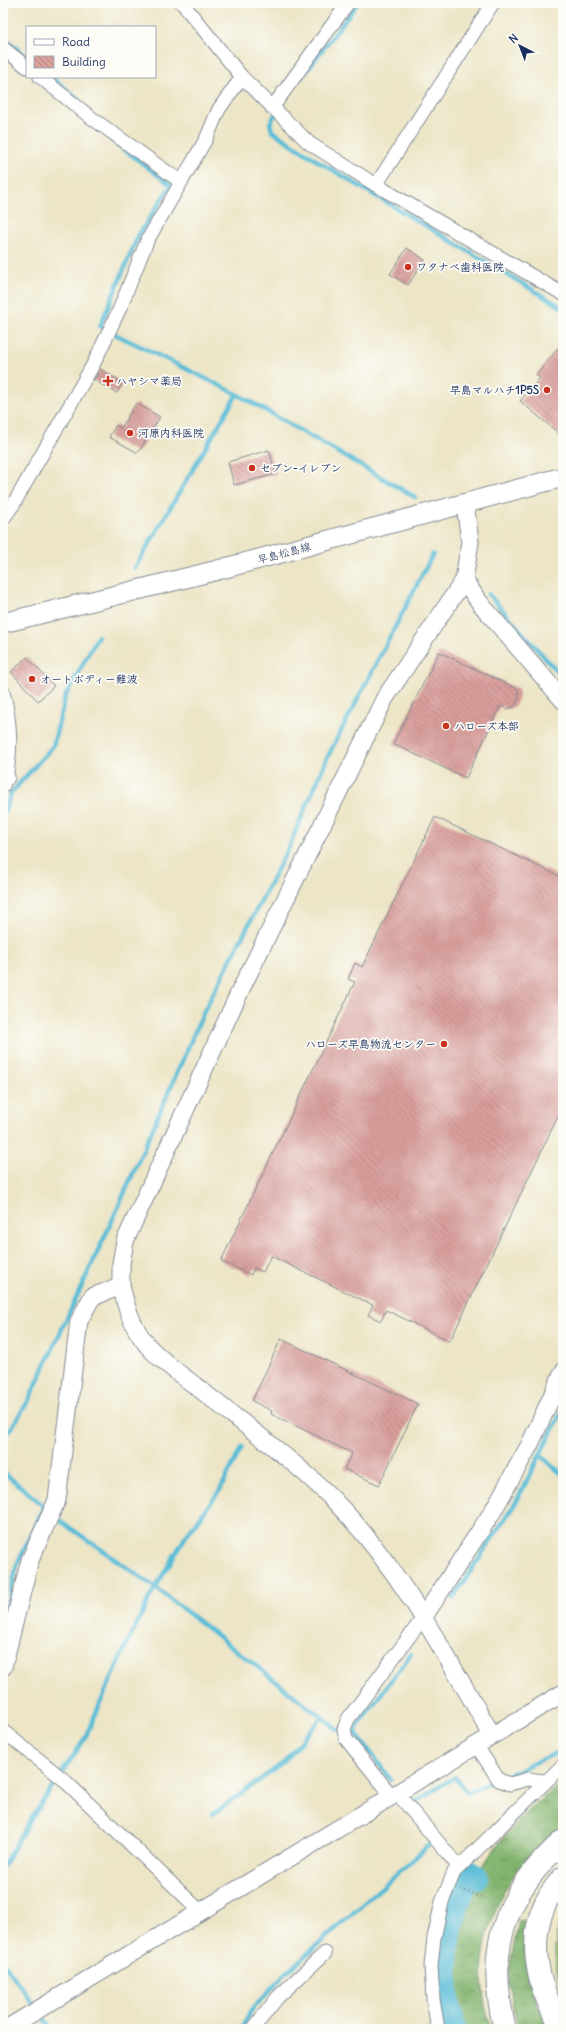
<svg xmlns="http://www.w3.org/2000/svg" width="566" height="2032" font-family="Delius,'Klee One',sans-serif">
<style>
.grass{fill:#a3d280;stroke:#5f806f}
.forest{fill:url(#forest-crowns);stroke:#4e7266}
.lines{fill:none;stroke-linecap:round;stroke-linejoin:round}
.stream{stroke:#59bcd7;stroke-width:4.5}
.river{stroke:#59bcd7;stroke-width:27}
.building{fill:url(#building-back-hatch)}
.minor-casing{stroke:#848a92;stroke-width:15}
.tertiary-casing{stroke:#848a92;stroke-width:19}
.secondary-casing{stroke:#848a92;stroke-width:21}
.motorway-casing{stroke:#848a92;stroke-width:24}
.path{stroke:#848a92;stroke-width:2.5;stroke-dasharray:1 3;stroke-linecap:butt}
.minor{stroke:#fff;stroke-width:13}
.tertiary{stroke:#fff;stroke-width:17}
.secondary{stroke:#fff;stroke-width:19}
.motorway{stroke:#fff;stroke-width:22}
.poi-dot{fill:#c8321e;stroke:#fdfcf7;stroke-width:1.5}
.labels{text-anchor:middle;stroke-width:3.5;stroke-linejoin:round;paint-order:stroke}
.poi-label{font-size:11px;font-weight:bold;fill:#1b2f5e;stroke:#fdfcf7;text-anchor:start}
.street-label{font-size:11px;fill:#1b2f5e;stroke:#fdfcf7}
</style>
<defs>
<pattern id="forest-crowns" width="20" height="18" patternUnits="userSpaceOnUse"><rect width="20" height="18" fill="#82b46e"/><path d="M2 6a3 3 0 1 1 6 0M12 15a3 3 0 1 1 6 0" fill="none" stroke="#6a935e"/></pattern>
<pattern id="building-back-hatch" width="6" height="6" patternUnits="userSpaceOnUse"><rect width="6" height="6" fill="#d99f9b"/><path d="M-1 5l2 2M0 0l6 6M5-1l2 2" fill="none" stroke="#af8282"/></pattern>
</defs>
<rect width="100%" height="100%" fill="#fdfcf7"/>
<filter id="ink" filterUnits="userSpaceOnUse"><feTurbulence type="fractalNoise" baseFrequency=".025" numOctaves="2"/><feDisplacementMap in="SourceGraphic" scale="8" xChannelSelector="R" yChannelSelector="G"/><feConvolveMatrix kernelMatrix="1 2 1 2 8 2 1 2 1" color-interpolation-filters="sRGB"/></filter>
<filter id="wash" filterUnits="userSpaceOnUse"><feTurbulence type="fractalNoise" baseFrequency=".012" numOctaves="4" result="noise"/><feDisplacementMap in="SourceGraphic" scale="16" xChannelSelector="R" yChannelSelector="G"/><feGaussianBlur stdDeviation="0.9" result="paint"/><feColorMatrix in="noise" values="0 0 0 0 0 0 0 0 0 0 0 0 0 0 0 0 0 1.4 0 .05"/><feComposite in="paint" operator="in"/></filter>
<g filter="url(#wash)">
<rect width="100%" height="100%" fill="#ece5c6"/>
<!-- grass -->
<path class="grass" d="M563,1916V1995C555,1963 550,1947 563,1916Z"/>
<!-- forest -->
<g class="forest">
<path d="M563,1782V1829C550,1839 534,1849 524,1862C495,1896 479,1946 483,1990C484,2003 488,2016 491,2029H461C457,2006 452,1980 454,1956C461,1879 503,1827 563,1782Z"/>
<path d="M519,1920L526,1922L524,1953L528,1980L548,2029H519L513,2009L508,1973Z"/>
</g>
<g class="lines">
<!-- stream -->
<g class="stream">
<path d="M3,37L27,57"/>
<path d="M51,77L78,99"/>
<path d="M302,77L358,3"/>
<path d="M277,112L270,123L272,131L321,163L563,308"/>
<path d="M102,327L100,326L138,236L171,185L109,138"/>
<path d="M115,334L237,394L415,497"/>
<path d="M135,568L237,394"/>
<path d="M488,594L563,678"/>
<path d="M3,815L11,793L53,746L65,697L98,636"/>
<path d="M3,1441L29,1400L116,1212L204,1011L289,847L326,760L433,554"/>
<path d="M540,1455L563,1475"/>
<path d="M3,1472L45,1507"/>
<path d="M59,1520L156,1588L337,1729L356,1733L391,1780"/>
<path d="M453,1598L516,1502L563,1409"/>
<path d="M3,1621L17,1565L44,1506"/>
<path d="M356,1733L357,1726L411,1654"/>
<path d="M410,1805L455,1777L468,1793L563,1750"/>
<path d="M213,1814L283,1763L322,1717"/>
<path d="M3,1866L31,1819L84,1740L125,1648L151,1595L186,1536L220,1490L242,1447"/>
<path d="M464,1868L468,1873"/>
<path d="M3,1962L51,2029"/>
<path d="M241,2029L254,2007L285,1974L429,1845"/>
</g>
<!-- river -->
<path class="river" d="M452,2029C441,1991 443,1948 454,1910C457,1898 464,1885 468,1873L475,1877"/>
</g>
<g id="blocks">
<!-- building -->
<g class="building">
<path d="M407,248L425,260L408,285L390,274Z"/>
<path d="M563,342V437L520,401L540,378L536,375Z"/>
<path d="M100,369L123,383L117,393L94,380Z"/>
<path d="M136,403L160,417L138,453L109,437L116,425L121,428Z"/>
<path d="M269,450L276,474L234,485L228,462Z"/>
<path d="M439,652L518,689L519,697L515,706L508,709L500,706L466,778L393,744Z"/>
<path d="M27,657L54,686L38,701L11,672Z"/>
<path d="M435,817L563,878V1106L450,1341L386,1310L381,1321L368,1315L373,1305L271,1256L263,1272L254,1268L251,1275L221,1261L355,982L348,979L355,963L362,967Z"/>
<path d="M281,1339L418,1404L379,1485L344,1469L352,1453L271,1414L272,1411L252,1401Z"/>
</g>
</g>
</g>
<g filter="url(#ink)">
<use href="#blocks" fill-opacity="0" stroke="#848a92" stroke-width="1"/>
<g class="lines">
<!-- minor casing -->
<g class="minor-casing">
<g id="minor">
<path d="M182,3L242,77L309,143L376,185L563,294"/>
<path d="M3,48L27,67"/>
<path d="M40,77L89,116L181,182"/>
<path d="M272,108L348,3"/>
<path d="M376,185L493,3"/>
<path d="M3,519L13,505L94,363L120,308L147,241L206,139L219,109L242,77"/>
<path d="M3,692C11,722 13,757 3,786"/>
<path d="M3,1731L63,1779L201,1912"/>
<path d="M476,1745L499,1780L510,1784L528,1779L544,1781"/>
<path d="M397,1793L459,1867"/>
<path d="M392,1796L346,1739L344,1729L348,1719L423,1618"/>
<path d="M253,2029L278,1997L325,1953"/>
<path d="M438,2029L433,1999L431,1966L434,1938L442,1902L454,1872L563,1765"/>
</g>
</g>
<!-- tertiary casing -->
<g class="tertiary-casing">
<g id="tertiary">
<path d="M464,580L480,603L563,700"/>
<path d="M3,776L6,777"/>
<path d="M121,1286C126,1306 131,1324 144,1341C154,1356 185,1378 201,1390C249,1429 302,1465 344,1511C405,1577 447,1658 492,1735"/>
<path d="M423,1618L493,1511L530,1444L563,1372"/>
<path d="M3,1667L30,1560L57,1500L79,1321L92,1297L121,1286V1264L125,1241L241,989L385,698L464,580L470,542L465,503"/>
<path d="M6,2029L563,1693"/>
</g>
</g>
<!-- secondary casing -->
<g class="secondary-casing">
<path id="secondary" d="M3,623L214,571L563,477"/>
</g>
<!-- motorway casing -->
<g class="motorway-casing">
<g id="motorway">
<path d="M505,2029C485,1951 503,1895 563,1841"/>
<path d="M562,2029C534,1981 521,1923 563,1878"/>
</g>
</g>
<!-- path -->
<path class="path" d="M461,1889L481,1897"/>
<!-- minor -->
<use href="#minor" class="minor"/>
<!-- tertiary -->
<use href="#tertiary" class="tertiary"/>
<!-- secondary -->
<use href="#secondary" class="secondary"/>
<!-- motorway -->
<use href="#motorway" class="motorway"/>
</g>
</g>
<!-- markers -->
<g class="poi-dot">
<circle cx="408" cy="267" r="4"/>
<path d="M106 375h4v4h4v4h-4v4h-4v-4h-4v-4h4z"/>
<circle cx="547" cy="390" r="4"/>
<circle cx="130" cy="433" r="4"/>
<circle cx="252" cy="468" r="4"/>
<circle cx="32" cy="679" r="4"/>
<circle cx="446" cy="726" r="4"/>
<circle cx="444" cy="1044" r="4"/>
</g>
<g class="labels">
<!-- poi labels -->
<g class="poi-label">
<text x="416" y="271">ワタナベ歯科医院</text>
<text x="116" y="385">ハヤシマ薬局</text>
<text x="539" y="394" text-anchor="end">早島マルハチ1P5S</text>
<text x="138" y="437">河原内科医院</text>
<text x="260" y="472">セブン-イレブン</text>
<text x="40" y="683">オートボディー難波</text>
<text x="454" y="730">ハローズ本部</text>
<text x="436" y="1048" text-anchor="end">ハローズ早島物流センター</text>
</g>
<!-- street labels -->
<g class="street-label">
<text transform="translate(284 553) rotate(-15)" y="4">早島松島線</text>
</g>
</g>
<!-- margin -->
<rect width="566" height="2032" fill="none" stroke="#fdfcf7" stroke-width="16"/>
<!-- legend -->
<rect x="26" y="26" width="130" height="52" fill="#fdfcf7" stroke="#a3aaba"/>
<rect x="34" y="39" width="20" height="6" fill="#ffffff" stroke="#a3aaba"/>
<text x="62" y="46" font-size="12" fill="#1b2f5e">Road</text>
<rect x="34" y="56" width="20" height="12" fill="url(#building-back-hatch)" stroke="#a3aaba"/>
<text x="62" y="66" font-size="12" fill="#1b2f5e">Building</text>
<!-- north arrow -->
<g transform="translate(520 46) rotate(318)" stroke="#fdfcf7" stroke-width="3" paint-order="stroke">
<path d="M0-3L7 15L0 10L-7 15Z" fill="#1b2f5e"/>
<text y="-6" font-size="11" font-weight="bold" text-anchor="middle" fill="#1b2f5e">N</text>
</g>
</svg>
